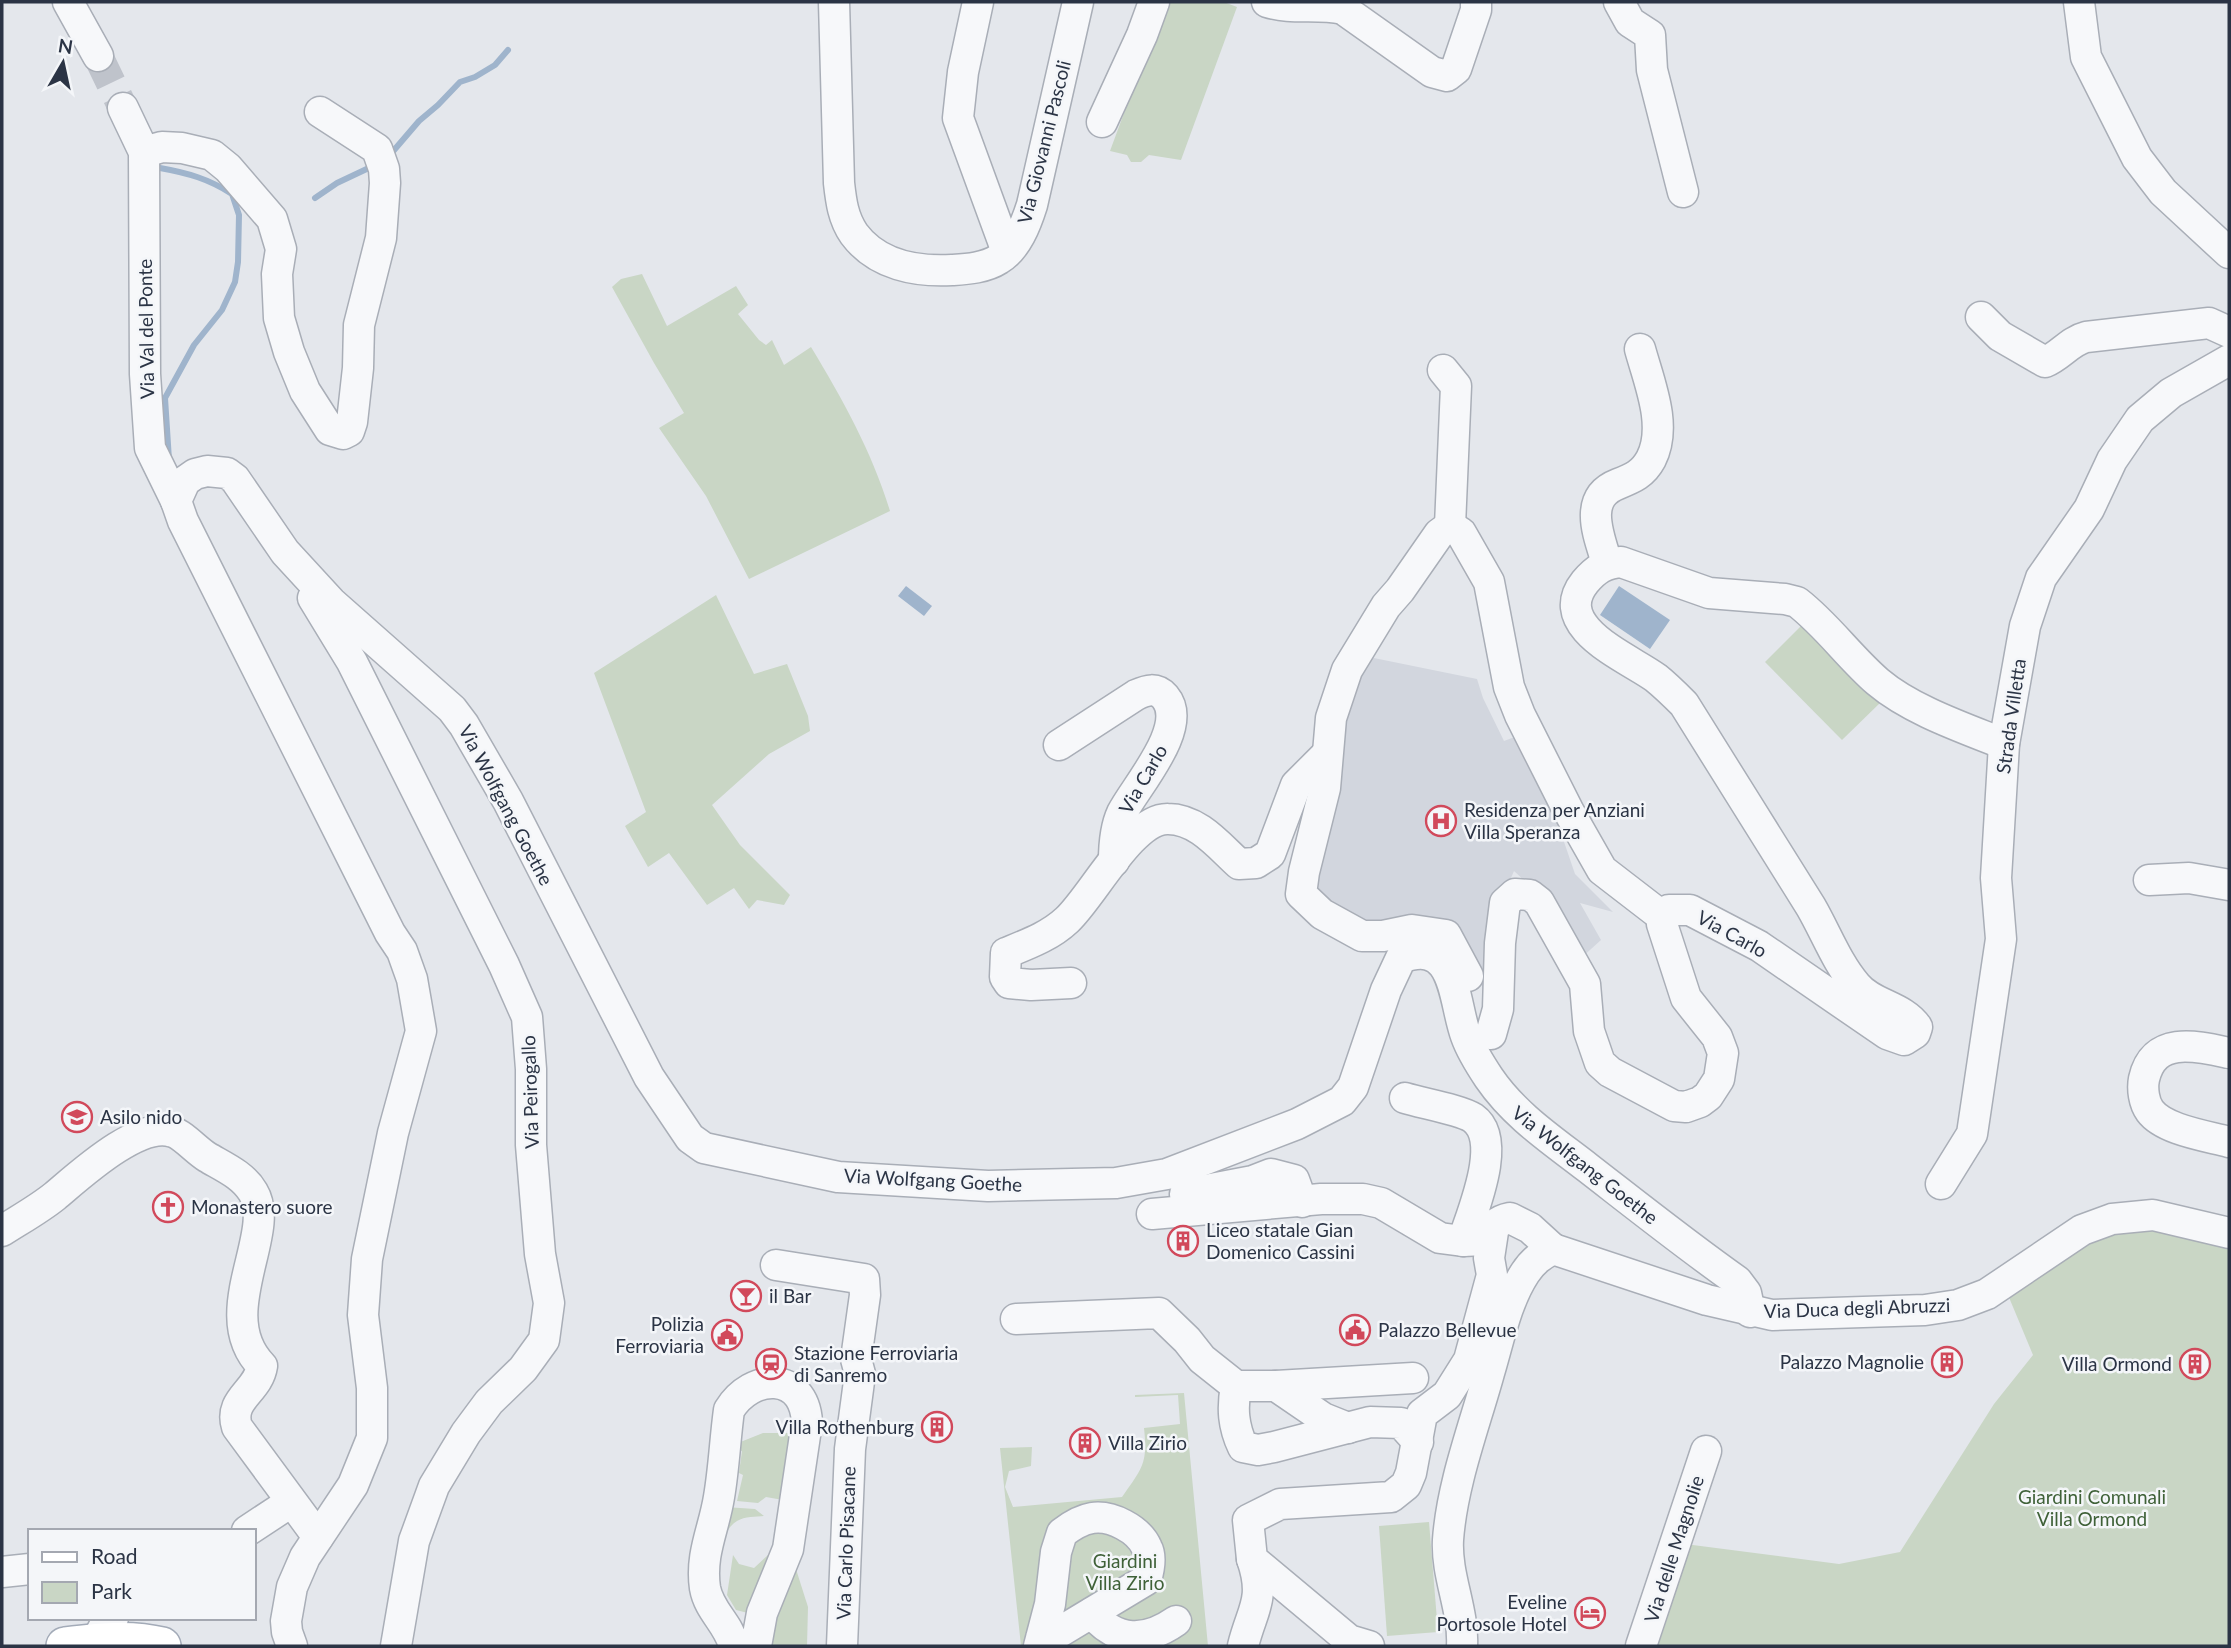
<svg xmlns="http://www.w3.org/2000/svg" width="2231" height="1648" font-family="Lato,sans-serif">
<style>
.built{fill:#d2d6de}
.green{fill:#c9d6c5}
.water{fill:#9fb4cc}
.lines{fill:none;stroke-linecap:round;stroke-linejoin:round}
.stream{stroke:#9fb4cc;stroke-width:6}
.minor-tunnel{stroke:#bfc3cb;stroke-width:30;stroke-dasharray:30 15;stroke-linecap:butt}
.minor-casing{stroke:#a9aeb7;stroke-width:33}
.major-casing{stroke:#a3abb8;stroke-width:40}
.minor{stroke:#f7f8fa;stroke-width:30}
.major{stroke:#fff;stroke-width:37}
.labels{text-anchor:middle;stroke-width:5;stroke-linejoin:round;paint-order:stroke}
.street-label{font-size:19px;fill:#2b3445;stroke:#f4f6f9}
.poi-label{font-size:19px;fill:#2b3445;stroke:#f4f6f9;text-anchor:start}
.park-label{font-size:19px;fill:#3f6138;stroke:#f4f6f9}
</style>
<rect width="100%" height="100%" fill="#e4e7ec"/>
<!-- built -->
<path class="built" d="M1364,656L1477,679L1483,698L1504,741L1520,735L1548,795L1575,874L1613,912L1580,903L1601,940L1580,959L1541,896L1514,871L1497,910L1484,992L1472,958L1354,917L1314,892L1335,752Z"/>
<!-- green -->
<g class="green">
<path d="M1165,2H1224L1237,7L1181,160L1149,155L1141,162H1131L1127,155L1110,151Z"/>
<path d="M642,274L667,326L736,286L748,305L738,314L759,340L766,345L772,340L784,365L811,347C843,400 872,452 890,511L749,579L706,496L659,428L684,413L654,363L612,287L621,279Z"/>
<path d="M716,595L754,674L787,664L808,716L810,731L769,754L712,805L740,845L790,895L784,905L757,900L749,909L734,888L707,905L669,853L648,867L625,826L646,812L594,673Z"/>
<path d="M1804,623L1882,701L1842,740L1765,662Z"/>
<path d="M2149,1229L2229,1244V1646H1652L1685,1544L1839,1564L1900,1552L1994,1404L2033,1355L2008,1295L2097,1237Z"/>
<path d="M1184,1393L1208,1646H1021L1000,1448L1032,1447L1031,1466L1009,1471L1005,1487L1013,1507L1122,1497C1142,1468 1148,1464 1144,1428L1180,1424L1178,1395L1135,1397V1395Z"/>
<path d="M763,1433H796L783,1500L766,1497L758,1503L737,1501L743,1475L739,1473L742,1451L736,1450L738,1443Z"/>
<path d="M725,1507L755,1509L764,1516C756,1517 745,1516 737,1521C718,1532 720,1569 719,1588L711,1571Z"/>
<path d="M1429,1522L1438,1632L1387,1636L1379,1526Z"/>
<path d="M733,1555L739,1564L754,1568L768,1555L769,1568L748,1613L736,1610L727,1595Z"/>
<path d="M795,1566L808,1607L807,1646H769L772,1611Z"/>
</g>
<!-- water -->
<g class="water">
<path d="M906,586L932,606L924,616L898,596Z"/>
<path d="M1619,586L1670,620L1650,649L1600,615Z"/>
</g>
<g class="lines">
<!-- stream -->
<g class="stream">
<path d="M389,156L419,121L438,105L460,82L475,77L495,65L508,50"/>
<path d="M160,168C188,173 209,179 232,194L239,215L238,262L235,282L222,310L194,345L165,398L169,460"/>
<path d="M315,198L337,183L373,166"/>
</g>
<!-- minor-tunnel -->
<path class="minor-tunnel" d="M98,56L123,108"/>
<!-- minor casing -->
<g class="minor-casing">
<g id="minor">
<path d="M68,2L98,56"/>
<path d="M834,2L839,183C841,201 843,218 854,234C877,265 916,272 952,270C967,269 985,268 999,259C1017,248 1026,224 1032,205L1078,2"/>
<path d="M978,2L963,72L958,118L1007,252"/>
<path d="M1267,2C1292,10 1318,3 1343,9L1432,72L1447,76L1456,69L1476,10V2"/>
<path d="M1619,2L1630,22L1650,35L1652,70L1683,192"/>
<path d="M2079,2L2086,57L2137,158L2163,192L2229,253"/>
<path d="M123,108L144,152L145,374L150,448L176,501"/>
<path d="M1102,122L1142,35L1154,2"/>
<path d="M144,152L162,147L182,148L212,155L228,168L272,219L281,249L277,274L279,318L289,352L305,391L330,430L343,434L349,431L352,422L358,368L359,325L381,238L385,183L384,169L377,149L320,112"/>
<path d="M1981,317L2000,336L2045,362C2060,356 2070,341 2086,337L2209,323L2229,332"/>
<path d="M1443,370L1456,386L1450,526"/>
<path d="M1607,563C1599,536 1582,498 1618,484C1633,478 1643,474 1651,459C1668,426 1649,382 1640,349"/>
<path d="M313,598L352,662L504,965L527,1017L531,1069V1145L540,1254L549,1303L544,1340L523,1369L489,1402L466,1433L434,1486L414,1541L396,1646"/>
<path d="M1059,745L1136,695C1147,690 1156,687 1165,697C1190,727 1135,787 1122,813C1115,828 1114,845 1114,861"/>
<path d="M2149,880L2189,878L2229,885"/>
<path d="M1468,976L1446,935L1412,930L1383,936H1362L1322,914L1301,894L1304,872L1325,788L1331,718L1347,670L1386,606L1400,590L1439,534L1450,526L1461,533L1489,582L1509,687L1520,715L1569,812L1602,870L1663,917"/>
<path d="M1071,983L1031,985L1009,983L1005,977L1006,953C1028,944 1050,936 1067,920C1093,896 1132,818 1168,819C1198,819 1219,846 1239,864L1256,863L1270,854L1296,785L1326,755"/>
<path d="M1491,1034L1498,1009L1500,943L1505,903L1515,894L1530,895L1539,902L1585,984L1589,1031L1600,1063L1610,1072L1674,1106L1686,1107L1700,1102L1708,1096L1719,1079L1723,1053L1717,1037L1686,998L1662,924L1669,910H1690L1759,946L1887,1034L1904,1040L1915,1033L1917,1027C1903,1006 1872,1005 1856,985C1837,963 1826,933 1811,907C1769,839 1726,772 1684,704C1675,695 1666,686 1656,678C1629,658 1549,627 1585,582C1595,570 1605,563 1621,562L1709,593L1785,599L1797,602C1827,625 1849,657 1878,682C1911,710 1964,728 2004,744"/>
<path d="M2229,1053C2197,1046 2154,1035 2144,1079C2142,1089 2144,1103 2150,1111C2164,1130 2207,1136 2229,1142"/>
<path d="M1405,1098C1421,1103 1461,1110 1473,1118C1504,1140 1472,1212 1463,1241"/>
<path d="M1941,1184L1972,1134L2001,939L1996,878L2004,744L2025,626L2041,578L2089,509L2112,460L2140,419L2171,393L2229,360"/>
<path d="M1185,1194L1253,1181L1271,1174L1294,1180L1302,1202"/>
<path d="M1152,1214L1321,1199H1363L1381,1203L1440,1238L1463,1241L1484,1240C1492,1228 1495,1221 1510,1218L1530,1228L1553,1249"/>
<path d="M2,1231C19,1220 39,1209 55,1196C79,1176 139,1120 173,1132C183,1135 197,1151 207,1157C224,1167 243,1175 253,1192C278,1233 211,1314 262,1366C258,1392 228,1399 237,1427L318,1537"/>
<path d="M776,1265L864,1279L865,1295L856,1359L860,1374L850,1449L842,1646"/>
<path d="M1016,1319L1159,1313L1187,1340L1202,1359L1236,1386H1276L1323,1418L1348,1428"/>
<path d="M1236,1386C1232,1408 1233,1426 1243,1447L1258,1450L1274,1447L1370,1422L1401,1423L1418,1442"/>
<path d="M1276,1386L1413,1378"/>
<path d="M247,1531L291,1502"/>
<path d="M2,1572L30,1569"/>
<path d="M1092,1613C1116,1643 1146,1642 1176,1621"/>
<path d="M96,1642L106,1623L113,1618"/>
<path d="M292,1646L287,1632L286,1621L292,1587L305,1557L353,1485L372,1438V1388L363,1315L367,1259L393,1133L421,1031L412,979L402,951L390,933L183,521L176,501L185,481L195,474L207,471L227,473L235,479L285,552L331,602L452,709L464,725L508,801L649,1077L690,1138L704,1148L838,1177L988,1186L1116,1183L1167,1174L1297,1124L1342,1101L1353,1087L1386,990L1401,958C1457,937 1453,1001 1466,1036C1471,1050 1481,1066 1489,1078C1515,1116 1552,1140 1588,1168C1637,1206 1686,1245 1737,1281L1746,1293L1750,1312"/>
<path d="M734,1646C729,1624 709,1611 705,1588C700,1554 714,1529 719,1497C724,1468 725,1439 729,1410C751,1373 804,1371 807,1422L788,1549L762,1613L756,1646"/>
<path d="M1039,1646L1050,1604L1056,1552L1062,1533C1071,1526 1080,1520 1092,1518C1111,1515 1139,1529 1147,1548C1152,1557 1149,1570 1146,1580L1048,1639L1041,1638"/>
<path d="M1243,1646C1252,1609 1266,1600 1252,1559"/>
<path d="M1369,1646L1349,1640L1252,1559L1248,1520L1280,1504L1391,1497L1406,1485L1411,1473L1422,1414L1447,1395L1469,1360L1492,1275L1489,1258L1494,1225"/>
<path d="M1462,1646C1464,1610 1446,1576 1448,1540C1452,1484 1474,1427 1489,1373C1499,1340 1506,1302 1525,1273C1533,1261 1541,1255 1553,1249L1707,1300L1772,1315L1925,1310L1958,1305L1987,1294L2082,1230L2112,1219L2153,1215L2229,1233"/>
<path d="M1641,1646L1706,1451"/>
</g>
</g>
<!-- major casing -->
<g class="major-casing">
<path id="major" d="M65,1646C98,1642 130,1638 162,1646"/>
</g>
<!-- minor -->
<use href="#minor" class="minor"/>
<!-- major -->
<use href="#major" class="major"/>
</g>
<!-- icons -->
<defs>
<g id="hospital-ring" transform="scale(1.575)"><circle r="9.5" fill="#f4f6f9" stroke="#d1495b" stroke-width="1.5"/><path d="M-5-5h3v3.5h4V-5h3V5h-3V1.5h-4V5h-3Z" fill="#d1495b"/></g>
<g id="school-ring" transform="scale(1.575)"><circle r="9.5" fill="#f4f6f9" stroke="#d1495b" stroke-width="1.5"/><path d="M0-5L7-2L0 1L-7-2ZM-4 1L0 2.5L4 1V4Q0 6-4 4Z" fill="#d1495b"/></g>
<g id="church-ring" transform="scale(1.575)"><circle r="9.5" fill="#f4f6f9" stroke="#d1495b" stroke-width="1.5"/><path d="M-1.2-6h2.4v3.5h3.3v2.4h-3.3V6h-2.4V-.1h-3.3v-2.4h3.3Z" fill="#d1495b"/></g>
<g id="building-ring" transform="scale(1.575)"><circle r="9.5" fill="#f4f6f9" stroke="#d1495b" stroke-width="1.5"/><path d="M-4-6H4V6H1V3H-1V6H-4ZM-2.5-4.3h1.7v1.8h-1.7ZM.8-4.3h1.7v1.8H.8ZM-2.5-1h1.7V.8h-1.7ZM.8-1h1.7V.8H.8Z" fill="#d1495b"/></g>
<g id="bar-ring" transform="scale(1.575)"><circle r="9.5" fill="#f4f6f9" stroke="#d1495b" stroke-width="1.5"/><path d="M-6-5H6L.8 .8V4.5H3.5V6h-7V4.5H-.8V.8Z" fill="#d1495b"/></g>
<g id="civic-ring" transform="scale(1.575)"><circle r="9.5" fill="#f4f6f9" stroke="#d1495b" stroke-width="1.5"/><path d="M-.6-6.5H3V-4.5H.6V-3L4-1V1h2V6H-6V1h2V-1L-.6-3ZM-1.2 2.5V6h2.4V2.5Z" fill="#d1495b"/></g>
<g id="station-ring" transform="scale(1.575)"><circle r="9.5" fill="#f4f6f9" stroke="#d1495b" stroke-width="1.5"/><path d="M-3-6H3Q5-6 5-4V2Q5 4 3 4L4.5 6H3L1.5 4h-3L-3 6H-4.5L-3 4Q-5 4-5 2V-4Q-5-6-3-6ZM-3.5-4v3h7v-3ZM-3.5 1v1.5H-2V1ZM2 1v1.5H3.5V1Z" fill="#d1495b"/></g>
<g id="hotel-ring" transform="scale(1.575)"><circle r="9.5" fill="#f4f6f9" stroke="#d1495b" stroke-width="1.5"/><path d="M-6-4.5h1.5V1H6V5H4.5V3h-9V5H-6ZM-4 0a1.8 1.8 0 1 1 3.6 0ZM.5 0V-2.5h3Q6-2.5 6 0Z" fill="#d1495b"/></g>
</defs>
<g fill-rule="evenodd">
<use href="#hospital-ring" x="1441" y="821"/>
<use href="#school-ring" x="77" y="1117"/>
<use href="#church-ring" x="168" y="1207"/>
<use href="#building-ring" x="1183" y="1241"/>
<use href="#bar-ring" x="746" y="1296"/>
<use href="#civic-ring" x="1355" y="1330"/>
<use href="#civic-ring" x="727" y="1335"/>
<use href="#building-ring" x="1947" y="1362"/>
<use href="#station-ring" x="771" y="1364"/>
<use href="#building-ring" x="2195" y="1364"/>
<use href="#building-ring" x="937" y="1427"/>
<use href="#building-ring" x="1085" y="1443"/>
<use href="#hotel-ring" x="1590" y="1613"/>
</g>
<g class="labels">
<!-- street labels -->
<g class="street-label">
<text transform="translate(1044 142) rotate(-76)" y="7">Via Giovanni Pascoli</text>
<text transform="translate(146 329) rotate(-91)" y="7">Via Val del Ponte</text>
<text transform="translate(2011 716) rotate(-82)" y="7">Strada Villetta</text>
<text transform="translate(1143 779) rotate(-60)" y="7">Via Carlo</text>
<text transform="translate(506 805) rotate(62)" y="7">Via Wolfgang Goethe</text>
<text transform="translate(1732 934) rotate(29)" y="7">Via Carlo</text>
<text transform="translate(530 1092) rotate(-92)" y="7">Via Peirogallo</text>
<text transform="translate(1585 1165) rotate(38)" y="7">Via Wolfgang Goethe</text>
<text transform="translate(933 1180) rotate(3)" y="7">Via Wolfgang Goethe</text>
<text transform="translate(1857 1308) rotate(-2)" y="7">Via Duca degli Abruzzi</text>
<text transform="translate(846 1543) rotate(-88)" y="7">Via Carlo Pisacane</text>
<text transform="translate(1674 1549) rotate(-72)" y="7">Via delle Magnolie</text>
</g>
<!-- poi labels -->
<g class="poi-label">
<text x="1464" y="817">Residenza per Anziani<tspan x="1464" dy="22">Villa Speranza</tspan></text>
<text x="100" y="1124">Asilo nido</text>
<text x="191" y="1214">Monastero suore</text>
<text x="1206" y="1237">Liceo statale Gian<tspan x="1206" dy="22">Domenico Cassini</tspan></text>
<text x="769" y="1303">il Bar</text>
<text x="704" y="1331" text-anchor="end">Polizia<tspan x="704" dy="22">Ferroviaria</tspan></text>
<text x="1378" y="1337">Palazzo Bellevue</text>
<text x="794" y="1360">Stazione Ferroviaria<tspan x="794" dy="22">di Sanremo</tspan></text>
<text x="1924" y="1369" text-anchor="end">Palazzo Magnolie</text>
<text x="2172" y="1371" text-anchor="end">Villa Ormond</text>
<text x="914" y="1434" text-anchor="end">Villa Rothenburg</text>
<text x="1108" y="1450">Villa Zirio</text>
<text x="1567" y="1609" text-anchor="end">Eveline<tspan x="1567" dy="22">Portosole Hotel</tspan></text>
</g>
<!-- park labels -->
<g class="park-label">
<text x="2092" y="1504">Giardini Comunali<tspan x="2092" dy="22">Villa Ormond</tspan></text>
<text x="1125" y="1568">Giardini<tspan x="1125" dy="22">Villa Zirio</tspan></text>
</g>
</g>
<!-- border -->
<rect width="2231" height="1648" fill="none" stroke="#2b3445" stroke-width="7"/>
<!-- legend -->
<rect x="28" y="1529" width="228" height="91" fill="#f4f6f9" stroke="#a4a8b1" stroke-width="2"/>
<rect x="42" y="1552" width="35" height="10" fill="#ffffff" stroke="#a4a8b1" stroke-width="2"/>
<text x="91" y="1564" font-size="21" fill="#2b3445">Road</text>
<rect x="42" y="1582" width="35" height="21" fill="#c9d6c5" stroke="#a4a8b1" stroke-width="2"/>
<text x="91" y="1599" font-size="21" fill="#2b3445">Park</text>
<!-- north arrow -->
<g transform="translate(63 63) rotate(9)" stroke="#f4f6f9" stroke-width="5" paint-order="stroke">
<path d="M0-5L12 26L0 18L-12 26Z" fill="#2b3445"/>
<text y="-10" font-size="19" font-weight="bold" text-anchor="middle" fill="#2b3445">N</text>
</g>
</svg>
